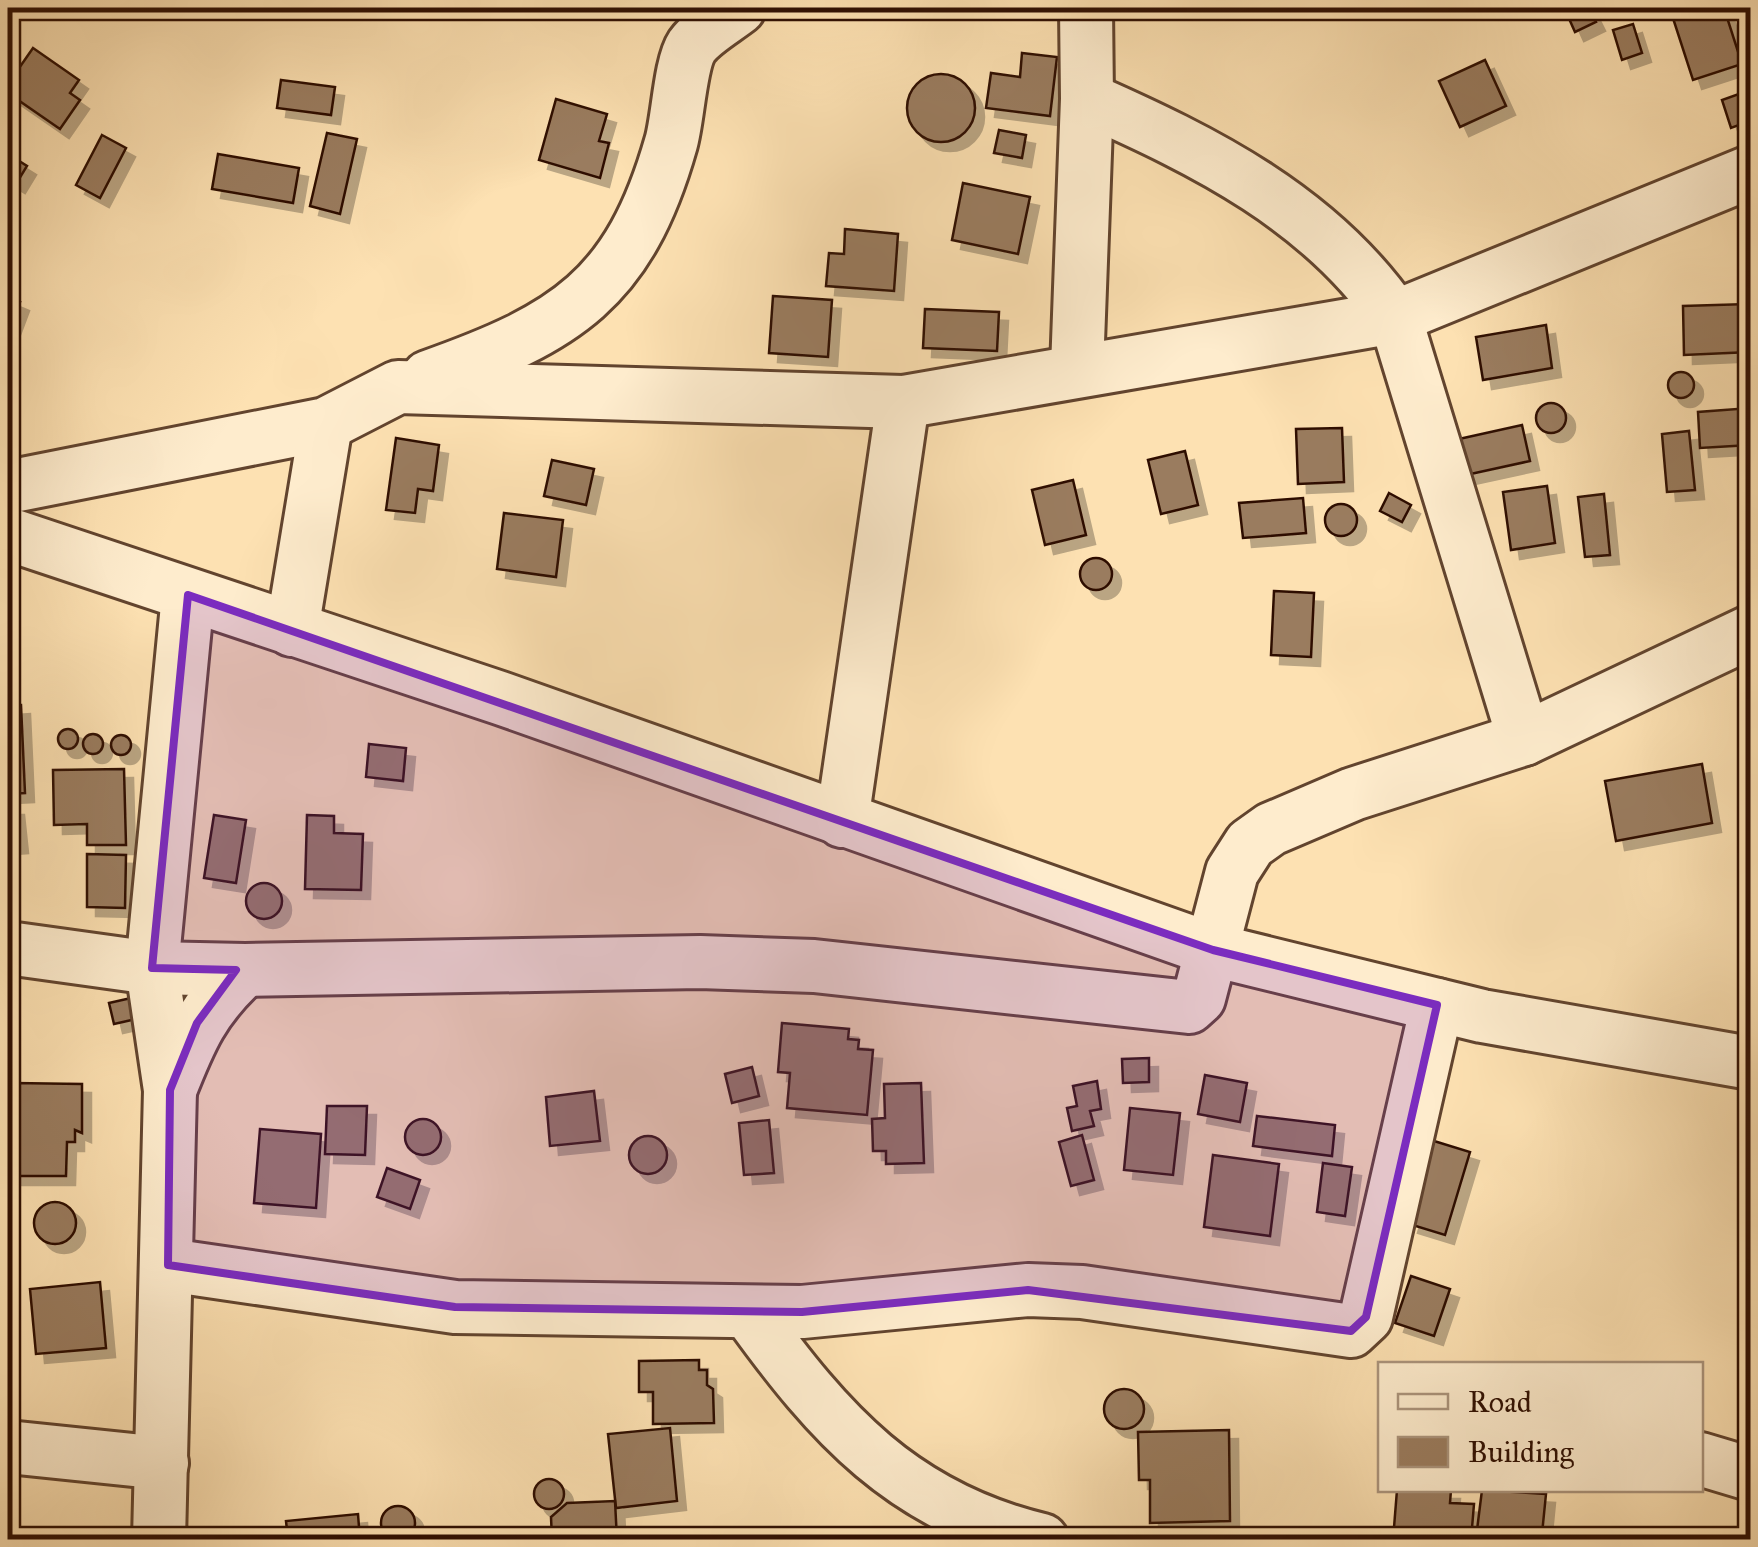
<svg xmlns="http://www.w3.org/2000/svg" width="1758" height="1547" font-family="'IM FELL Great Primer',serif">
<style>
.building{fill:#9a7c5e;stroke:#2f0f02;stroke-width:2.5;filter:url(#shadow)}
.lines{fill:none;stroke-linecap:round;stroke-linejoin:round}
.minor-casing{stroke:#62442e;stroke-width:58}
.minor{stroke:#feeccd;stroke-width:52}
.marked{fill:#7b2cbf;fill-opacity:0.2;stroke:#7b2cbf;stroke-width:8;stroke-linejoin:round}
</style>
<defs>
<filter id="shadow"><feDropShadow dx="9" dy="9" stdDeviation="0" flood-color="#0004"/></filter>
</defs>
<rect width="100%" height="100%" fill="#fde1b2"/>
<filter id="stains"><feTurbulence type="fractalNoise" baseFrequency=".002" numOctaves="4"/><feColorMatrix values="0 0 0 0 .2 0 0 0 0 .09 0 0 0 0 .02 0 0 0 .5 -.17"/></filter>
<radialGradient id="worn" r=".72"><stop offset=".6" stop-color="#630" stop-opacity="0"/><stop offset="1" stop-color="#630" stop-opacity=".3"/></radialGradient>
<!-- building -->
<g class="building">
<path d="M1579,8H1589L1596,22L1575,32L1567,14Z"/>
<path d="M1685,8H1724L1742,64L1693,80L1671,12Z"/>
<path d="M1633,24L1642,53L1622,60L1613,30Z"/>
<path d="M33,48L79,80L70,93L80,100L60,129L8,93V84Z"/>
<path d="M1022,53L1057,57L1050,116L986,108L991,73L1020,77Z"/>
<path d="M1485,60L1506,106L1460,127L1439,81Z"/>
<circle cx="941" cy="108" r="34"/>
<path d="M281,80L335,87L331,115L277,108Z"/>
<path d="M1750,90V121L1731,128L1722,100Z"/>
<path d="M556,99L607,114L599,141L609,143L600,178L539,160Z"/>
<path d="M999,130L1026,135L1022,158L994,153Z"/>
<path d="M327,133L357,139L340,214L310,206Z"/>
<path d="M102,135L126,148L100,198L76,185Z"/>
<path d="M8,154L27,166L16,184L8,179Z"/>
<path d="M218,154L299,168L293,203L212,189Z"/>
<path d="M963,183L1030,197L1018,254L952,240Z"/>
<path d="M845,229L898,234L894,291L826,286L829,253L844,254Z"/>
<path d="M773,296L832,300L828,357L769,353Z"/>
<path d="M8,297L20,302L8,334Z"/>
<path d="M1748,304L1750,352L1684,355L1683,306Z"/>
<path d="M925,309L999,312L997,351L923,348Z"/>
<path d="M1546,325L1552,368L1483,380L1476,337Z"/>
<circle cx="1681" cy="385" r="13"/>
<circle cx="1551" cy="418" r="15"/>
<path d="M1750,408V445L1700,448L1698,412Z"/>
<path d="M1522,425L1530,461L1466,475L1459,439Z"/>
<path d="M1342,428L1344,482L1298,484L1296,429Z"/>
<path d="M1689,431L1695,490L1667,492L1662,434Z"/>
<path d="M396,438L439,445L433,491L418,489L415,513L386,510Z"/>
<path d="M1185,451L1198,505L1161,514L1148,460Z"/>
<path d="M552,460L594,469L586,505L544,496Z"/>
<path d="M1073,480L1086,535L1045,545L1032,490Z"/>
<path d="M1547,486L1555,543L1511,550L1503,492Z"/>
<path d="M1389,493L1411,505L1402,522L1380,511Z"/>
<path d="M1604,494L1610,555L1585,557L1578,497Z"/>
<path d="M1303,498L1306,533L1243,538L1239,503Z"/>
<circle cx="1341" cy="520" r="16"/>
<path d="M504,513L563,520L556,577L497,569Z"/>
<circle cx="1096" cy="574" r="16"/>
<path d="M1274,591L1314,593L1311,657L1271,655Z"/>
<path d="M21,705L25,793L8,794V706Z"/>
<circle cx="68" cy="739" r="10"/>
<circle cx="93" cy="744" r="10"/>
<circle cx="121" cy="745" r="10"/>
<path d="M369,744L406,748L403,781L366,777Z"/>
<path d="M1702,764L1712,823L1616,841L1605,781Z"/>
<path d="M124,769L126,845H87V824L54,825L53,770Z"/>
<path d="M8,806H15L19,844L8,845Z"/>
<path d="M214,815L246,820L236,883L204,878Z"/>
<path d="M307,815L334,816V833L363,834L361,890L305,889Z"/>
<path d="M87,854L126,855L125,908L87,907Z"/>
<circle cx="264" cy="901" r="18"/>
<path d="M131,998L136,1019L114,1024L109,1003Z"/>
<path d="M782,1023L849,1029L848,1039L859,1040L858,1049L873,1050L867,1115L787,1108L790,1073L778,1072Z"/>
<path d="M1149,1058V1082L1123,1083L1122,1059Z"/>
<path d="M752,1067L759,1096L732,1103L725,1074Z"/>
<path d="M1205,1075L1247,1083L1240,1122L1198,1114Z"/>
<path d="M1097,1081L1101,1109L1090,1111L1094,1126L1072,1131L1067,1108L1077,1106L1073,1086Z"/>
<path d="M13,1083L82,1084V1133L75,1130V1142H67L66,1176H8Z"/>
<path d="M921,1083L924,1163L886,1164V1151H873L872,1119L885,1118L884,1084Z"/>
<path d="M594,1091L600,1141L550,1146L546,1097Z"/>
<path d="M327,1106H367L365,1155L325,1154Z"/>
<path d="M1130,1108L1180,1113L1173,1175L1124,1170Z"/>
<path d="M1257,1116L1335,1125L1332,1156L1253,1146Z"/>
<circle cx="423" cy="1137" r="18"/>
<path d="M769,1120L774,1173L744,1175L739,1123Z"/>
<path d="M260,1129L321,1134L316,1208L254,1203Z"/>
<path d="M1082,1135L1094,1180L1071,1186L1059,1142Z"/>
<circle cx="648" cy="1155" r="19"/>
<path d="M1434,1141L1470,1152L1445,1235L1409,1224Z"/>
<path d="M1213,1155L1279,1164L1270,1236L1204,1227Z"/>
<path d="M1323,1163L1352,1167L1345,1216L1317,1212Z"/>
<path d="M387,1168L420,1180L410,1209L377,1197Z"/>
<circle cx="55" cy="1223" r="21"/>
<path d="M1411,1276L1450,1289L1434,1336L1395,1323Z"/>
<path d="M100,1282L106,1348L36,1354L30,1289Z"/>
<path d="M699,1360V1370H707V1385L713,1389L714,1423L653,1424V1392H639V1361Z"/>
<circle cx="1124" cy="1409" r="20"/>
<path d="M670,1428L677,1501L616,1508L608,1434Z"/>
<path d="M1229,1430L1230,1521L1150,1523V1480H1139L1138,1432Z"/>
<circle cx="549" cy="1494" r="15"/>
<path d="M1397,1490H1451L1450,1503L1474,1504L1471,1540H1393Z"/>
<path d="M1482,1490L1546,1494L1542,1534L1557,1536V1540L1476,1538Z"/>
<path d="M615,1501L617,1540H552L551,1517L567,1503Z"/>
<circle cx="398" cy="1523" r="17"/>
<path d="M358,1514L360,1540H288L286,1521Z"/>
</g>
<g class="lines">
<!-- minor casing -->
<g class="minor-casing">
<g id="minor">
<path d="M1087,99C1205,151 1321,209 1395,317L1524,739"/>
<path d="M1077,369L1087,99L1086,8"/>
<path d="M428,377C566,328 629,290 671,143C678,119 680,64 692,46C702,32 725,19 739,8"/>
<path d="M8,487L326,424L398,387L903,402L1395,317L1750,172"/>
<path d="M8,534L500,698L1213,950L1482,1016L1750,1063"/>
<path d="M292,630L326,424"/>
<path d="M842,821L903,402"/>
<path d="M8,948L152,968L245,970L700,962L814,966L1189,1007L1199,998L1232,872L1250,844L1271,829L1353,794L1524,739L1750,632"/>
<path d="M170,1090C190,1039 203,1008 245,970"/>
<path d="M168,1265L455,1307L802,1312L1028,1290L1082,1292L1351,1331L1366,1317L1437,1005"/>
<path d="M749,1313C829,1424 903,1507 1042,1540"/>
<path d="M8,1447L162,1463"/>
<path d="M1700,1459L1750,1474"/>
<path d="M159,1540L170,1090L152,968L188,595"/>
</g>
</g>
<!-- minor -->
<use href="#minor" class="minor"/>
</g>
<!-- marked area -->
<path class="marked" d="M188,595L1213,950L1437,1005L1366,1317L1351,1331L1028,1290L802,1312L455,1307L168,1265L170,1090L197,1023L236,970L152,968Z"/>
<!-- margin -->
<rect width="1758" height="1547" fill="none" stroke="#fde1b2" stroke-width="40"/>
<rect x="10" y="10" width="1738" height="1527" fill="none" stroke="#2f0f02" stroke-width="5"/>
<rect x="20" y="20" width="1718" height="1507" fill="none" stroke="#2f0f02" stroke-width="2.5"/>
<!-- legend -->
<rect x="1378" y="1362" width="325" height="130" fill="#feeccd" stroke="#ab947c" stroke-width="2.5"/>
<rect x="1398" y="1394" width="50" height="15" fill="#feeccd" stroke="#ab947c" stroke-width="2.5"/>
<text x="1468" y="1412" font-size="30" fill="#2f0f02">Road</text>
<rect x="1398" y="1437" width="50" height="30" fill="#9a7c5e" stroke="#ab947c" stroke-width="2.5"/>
<text x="1468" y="1462" font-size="30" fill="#2f0f02">Building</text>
<rect width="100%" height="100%" filter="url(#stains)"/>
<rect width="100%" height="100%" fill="url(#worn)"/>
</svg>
